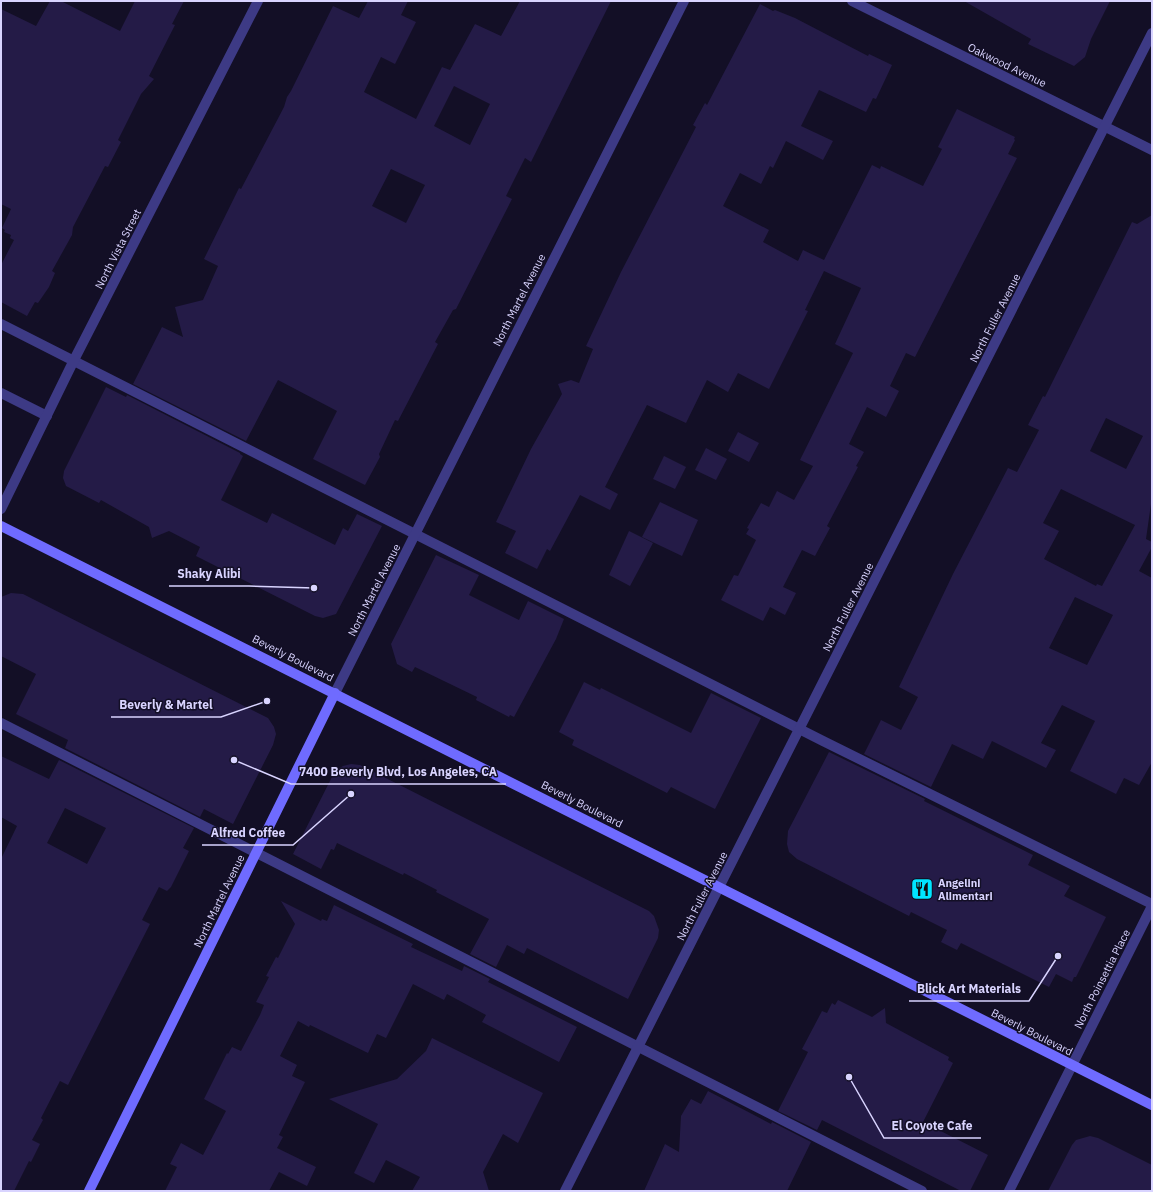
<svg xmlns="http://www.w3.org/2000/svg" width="1153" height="1192" font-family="'IBM Plex Sans',sans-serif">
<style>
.building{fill:#241b47;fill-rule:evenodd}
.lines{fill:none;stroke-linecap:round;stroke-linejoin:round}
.lane{stroke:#3d3a85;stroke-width:10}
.street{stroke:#3d3a85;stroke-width:10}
.secondary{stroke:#6f6bff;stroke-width:10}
.labels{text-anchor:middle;stroke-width:3;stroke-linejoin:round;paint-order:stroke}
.street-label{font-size:11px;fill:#d9d4ff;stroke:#130f26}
.poi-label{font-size:11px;font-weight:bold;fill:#d9d4ff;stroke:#130f26;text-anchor:start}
.leader{fill:none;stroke:#d9d4ff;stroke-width:1.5}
.callout-dot{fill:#d9d4ff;stroke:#130f26;stroke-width:1.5}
.callout-label{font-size:12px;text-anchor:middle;font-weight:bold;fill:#d9d4ff;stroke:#130f26;stroke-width:3;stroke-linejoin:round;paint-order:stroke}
</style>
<rect width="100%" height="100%" fill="#130f26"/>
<!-- building -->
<g class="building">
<path d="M50,1H61L120,31L135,1H184L172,24L175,25L149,76L154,79L141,94L118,140L121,142L108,167L105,166L73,227L72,235L52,271L55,273L49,287L38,303L35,302L27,316L1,302V265L14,240L10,238L11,235L4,232L5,230L2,228L11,209L1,204V9L36,26Z"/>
<path d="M368,1H408L401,15L416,22L395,64L381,57L364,92L416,119L442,67L450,70L475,24L501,36L520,1H611L531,162L525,158L506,196L512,199L456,309L453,310L435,342L438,344L398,421L395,420L379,454L380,457L365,485L313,459L337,411L278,380L246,441L133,384L162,327L183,337L175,307L203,300L218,266L204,259L239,188L241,189L284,107L287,97L291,91L333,6L359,18ZM454,86L490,104L470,145L434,126ZM391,169L425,185L406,223L372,206Z"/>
<path d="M964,1H1110L1091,39L1085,57L1074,66L1028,44L1031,39Z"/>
<path d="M760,4L773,11L775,10L795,18L868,56L869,54L892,65L876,99L873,98L866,112L819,90L801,126L833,141L823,160L786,141L773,168L770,166L761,184L740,173L723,206L769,230L763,242L798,261L803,250L824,260L872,165L880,169L881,166L923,186L942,149L938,147L957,109L1015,137L1014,139L1015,140L1008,154L1017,158L915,357L906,353L890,386L899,391L886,417L867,407L849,444L864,452L856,466L858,467L827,526L830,528L815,556L802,550L783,587L796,593L785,615L770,607L763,621L721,600L734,575L738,576L756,540L746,534L749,529L747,528L761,503L769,507L777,491L794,500L813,466L800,460L853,353L835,344L861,288L824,271L805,310L808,311L769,389L738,373L728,392L707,380L686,423L647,405L605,487L618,494L610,510L580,495L550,551L547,549L537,569L505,553L516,531L496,522L531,449L562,394L558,384L571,380L579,383L593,349L586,346L621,272L696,127L693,125L705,103L707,105Z"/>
<path d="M1152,215V497L1146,539L1152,542V547L1139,571L1152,578V762L1139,785L1124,778L1116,794L1070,771L1095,721L1062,705L1041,743L1056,750L1046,768L992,741L983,759L952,744L931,787L864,754L881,720L901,730L918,697L899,687L953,574L1008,468L1017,472L1039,430L1028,425L1043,396L1045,397L1132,222L1137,224ZM1106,418L1143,436L1126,469L1090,451ZM1061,489L1135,525L1102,586L1097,584L1096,586L1044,559L1059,531L1043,523ZM1075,597L1113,615L1087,665L1049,648Z"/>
<path d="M106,387L126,397L127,395L240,453V454L243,456L221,500L267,523L272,513L335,545L343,528L348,531L357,514L382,526L336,614L323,618L315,616L196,556L200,547L169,531L152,538L149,527L101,500L99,503L66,486L63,478L64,471Z"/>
<path d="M738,432L759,443L749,462L728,451Z"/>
<path d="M706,448L727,459L716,480L695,470Z"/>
<path d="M664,456L686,467L675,489L653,479Z"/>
<path d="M660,502L698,520L682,556L642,537Z"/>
<path d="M629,531L653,543L630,586L609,575Z"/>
<path d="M436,555L479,575L469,595L519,620L528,601L564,619L556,639L514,717L510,715L509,717L476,700L477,697L415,667L412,672L397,664L391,644Z"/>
<path d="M11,593L23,594L268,718L274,727L276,734L273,745L233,824L204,809L200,817L65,748L68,740L16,714L36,674L1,656V597Z"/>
<path d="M584,682L600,690L601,688L691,733L711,693L761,718L715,809L671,787L667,793L572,745L574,740L559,732Z"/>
<path d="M829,752L925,799L924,801L1033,855L1028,865L1070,886L1064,896L1106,917L1076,977H1074L1072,982L1056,974L1049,987L961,943L957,950L941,942L947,930L911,912L909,916L797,859L789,852L787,844L788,831Z"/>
<path d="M1,756L49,779L59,760L194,828L183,848L189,851L171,887L167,891L159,887L142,920L150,924L68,1085L60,1081L41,1118L43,1120L32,1140L40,1144L31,1162L29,1161L14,1191H1V859L17,826L1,817ZM65,808L106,828L87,864L47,843Z"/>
<path d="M351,764L360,765L649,911L654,916L659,930L658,938L628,999L527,948L524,954L507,945L496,967L470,954L489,919L436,892L437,890L404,873L403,875L337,843L334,850L331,849L321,869L293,854L335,771L343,766Z"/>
<path d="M281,901L321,921L322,919L327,921L334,905L413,944L411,947L462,971L464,966L490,979L488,982L577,1027L559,1062L482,1022L486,1015L447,994L444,1000L413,984L386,1038L377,1034L368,1053L310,1025L309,1027L298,1021L280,1056L297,1065L292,1076L305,1082L279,1135L283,1137L277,1148L316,1167L307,1186L279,1172L269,1191H165L177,1167L170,1164L181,1143L203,1155L226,1111L204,1099L227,1053L228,1054L232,1047L241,1051L260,1015L264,1005L256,1002L269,977L266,976L276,957L278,958L295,924Z"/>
<path d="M838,1000L872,1017L885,1008L886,1023L949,1057L948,1060L953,1063L923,1122L988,1155L970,1191H961L822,1120L817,1130L778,1111L808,1052L802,1049L822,1011L827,1013L832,1003L835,1005Z"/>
<path d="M432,1038L543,1093L518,1143L503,1134L483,1172L489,1191H412L420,1177L386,1160L374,1183L354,1173L378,1124L329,1099L397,1079L426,1051Z"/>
<path d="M708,1091L771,1124L772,1122L811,1142L787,1191H644L665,1144L679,1152L681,1116L691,1099L701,1104Z"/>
<path d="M1090,1136L1098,1138L1152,1165V1191H1048L1072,1145L1076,1140Z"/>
</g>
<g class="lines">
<!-- lane -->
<g class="lane">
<path d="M1,324L823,741L1152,904"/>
<path d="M1,393L47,416"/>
<path d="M1,723L922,1191"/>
</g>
<!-- street -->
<g class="street">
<path d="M852,1L1152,150"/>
<path d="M1,509L74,360L258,1"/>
<path d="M335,693L684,1"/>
<path d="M565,1191L1152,33"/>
<path d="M1009,1191L1152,906"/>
</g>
<!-- secondary -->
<g class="secondary">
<path d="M1,526L1152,1105"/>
<path d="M89,1191L335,693"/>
</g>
</g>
<!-- icons -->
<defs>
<g id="restaurant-square" transform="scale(1.15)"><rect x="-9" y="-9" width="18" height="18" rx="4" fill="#00e5ff" stroke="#130f26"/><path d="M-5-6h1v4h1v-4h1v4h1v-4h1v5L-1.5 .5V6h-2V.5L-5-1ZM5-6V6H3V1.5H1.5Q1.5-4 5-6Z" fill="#111"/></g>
</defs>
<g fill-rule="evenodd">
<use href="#restaurant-square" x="922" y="889"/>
</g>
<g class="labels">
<!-- street labels -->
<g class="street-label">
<text transform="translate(1007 65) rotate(26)" y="4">Oakwood Avenue</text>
<text transform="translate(118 249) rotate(-63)" y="4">North Vista Street</text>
<text transform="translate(519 300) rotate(-63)" y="4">North Martel Avenue</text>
<text transform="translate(995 318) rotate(-63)" y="4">North Fuller Avenue</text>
<text transform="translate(374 590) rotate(-63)" y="4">North Martel Avenue</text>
<text transform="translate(848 607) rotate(-63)" y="4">North Fuller Avenue</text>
<text transform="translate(293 658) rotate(27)" y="4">Beverly Boulevard</text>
<text transform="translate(582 804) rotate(27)" y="4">Beverly Boulevard</text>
<text transform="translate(702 896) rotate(-63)" y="4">North Fuller Avenue</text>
<text transform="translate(219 901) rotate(-64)" y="4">North Martel Avenue</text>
<text transform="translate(1102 979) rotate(-63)" y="4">North Poinsettia Place</text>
<text transform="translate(1032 1032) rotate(27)" y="4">Beverly Boulevard</text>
</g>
<!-- poi labels -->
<g class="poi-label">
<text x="938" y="887">Angelini<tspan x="938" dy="13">Alimentari</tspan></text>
</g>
</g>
<!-- callouts -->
<path class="leader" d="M314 588L249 586H169M267 701L221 717H111M234 760L291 784H506M351 794L293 845H202M1058 956L1029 1001H909M849 1077L884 1138H981"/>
<g class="callout-dot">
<circle cx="314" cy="588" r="4"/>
<circle cx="267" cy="701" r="4"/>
<circle cx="234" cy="760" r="4"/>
<circle cx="351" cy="794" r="4"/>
<circle cx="1058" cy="956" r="4"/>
<circle cx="849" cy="1077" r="4"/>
</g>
<g class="callout-label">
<text x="209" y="578">Shaky Alibi</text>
<text x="166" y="709">Beverly &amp; Martel</text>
<text x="398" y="776">7400 Beverly Blvd, Los Angeles, CA</text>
<text x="248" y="837">Alfred Coffee</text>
<text x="969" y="993">Blick Art Materials</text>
<text x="932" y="1130">El Coyote Cafe</text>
</g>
<!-- border -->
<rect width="1153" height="1192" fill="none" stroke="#d9d4ff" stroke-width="4"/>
</svg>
